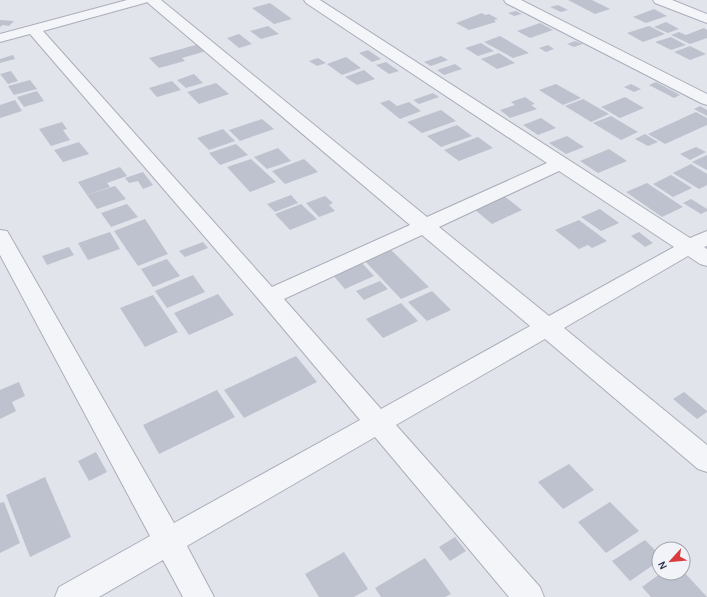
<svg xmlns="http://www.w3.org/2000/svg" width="707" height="597" font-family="Karla,sans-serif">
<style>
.building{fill:#bec2ce}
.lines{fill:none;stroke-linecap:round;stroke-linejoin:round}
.street-casing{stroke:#aaadb9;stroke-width:2}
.street{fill:#f4f5f9;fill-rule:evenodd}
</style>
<rect width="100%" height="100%" fill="#e1e4eb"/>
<!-- building -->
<g class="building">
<path d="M568,0H592L610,9L595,14Z"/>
<path d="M270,3L292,19L274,24L252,8Z"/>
<path d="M558,5L568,10L561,12L550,7Z"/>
<path d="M654,9L667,16L646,23L633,17Z"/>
<path d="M516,11L522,14L514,16L508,13Z"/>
<path d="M482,13L485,15L489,14L498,19L494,20L496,22L469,30L456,23Z"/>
<path d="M0,20L14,21L9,26L3,25L0,27Z"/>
<path d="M666,22L679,29L668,33L654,27Z"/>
<path d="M540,23L553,30L530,38L517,31Z"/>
<path d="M268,26L279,34L261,39L250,31Z"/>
<path d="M649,26L665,34L643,42L627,33Z"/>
<path d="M704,28L707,30V38L690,44L671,35L679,32L686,35Z"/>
<path d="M239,34L252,44L239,48L227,38Z"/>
<path d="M500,36L529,53L513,58L484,42Z"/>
<path d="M671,37L686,45L671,50L655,42Z"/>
<path d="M575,41L583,44L574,47L567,44Z"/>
<path d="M481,43L494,51L478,56L465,48Z"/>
<path d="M199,44L206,51L182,58L185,61L159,68L149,58Z"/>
<path d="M548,45L554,49L546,52L539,48Z"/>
<path d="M690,46L706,54L690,60L674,52Z"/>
<path d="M368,50L381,59L372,62L359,53Z"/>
<path d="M499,53L515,63L497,69L481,59Z"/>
<path d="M13,55L15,59L0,63V59Z"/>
<path d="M441,56L448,60L431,66L424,62Z"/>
<path d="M346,57L361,68L342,75L327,64Z"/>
<path d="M318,58L326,63L317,66L309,61Z"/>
<path d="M386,62L399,71L389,74L376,65Z"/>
<path d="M455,64L462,69L444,75L437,70Z"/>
<path d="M364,70L375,79L357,85L345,77Z"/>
<path d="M11,71L18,81L8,84L0,74Z"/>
<path d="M194,74L203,83L186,88L177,80Z"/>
<path d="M30,80L37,89L14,95L8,86Z"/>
<path d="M172,81L181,90L157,97L149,88Z"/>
<path d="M656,82L680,95L674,98L649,85Z"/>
<path d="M216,83L229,94L199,104L187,92Z"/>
<path d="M556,84L581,98L563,105L539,90Z"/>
<path d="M631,84L641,89L634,92L624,87Z"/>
<path d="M37,91L44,101L24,107L17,97Z"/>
<path d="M433,93L439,97L419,104L413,100Z"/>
<path d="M525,97L535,104L531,105L537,109L510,118L500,110L515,105L511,102Z"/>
<path d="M625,97L644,108L620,118L601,107Z"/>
<path d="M583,99L609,114L591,122L565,106Z"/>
<path d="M15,100L22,111L0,118V105Z"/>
<path d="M389,100L397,106L409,102L421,111L400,119L380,103Z"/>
<path d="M700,106L707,110V116L694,109Z"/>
<path d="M441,110L456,121L422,133L407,122Z"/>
<path d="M696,112L707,118V125L665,144L648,134Z"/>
<path d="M611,116L638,132L621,140L593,123Z"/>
<path d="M541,118L556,128L538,135L523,125Z"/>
<path d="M262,119L274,129L240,141L229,130Z"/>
<path d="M62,122L67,129L63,130L70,140L51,146L39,129Z"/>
<path d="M457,125L472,136L441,147L427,136Z"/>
<path d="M223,129L235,141L209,150L197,138Z"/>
<path d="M645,134L658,142L648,146L635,139Z"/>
<path d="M567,136L584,147L566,154L549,143Z"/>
<path d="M478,137L493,148L459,161L444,150Z"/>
<path d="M79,142L89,154L63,162L54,150Z"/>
<path d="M236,144L248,155L220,165L209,153Z"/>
<path d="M696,147L706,152L690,160L680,154Z"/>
<path d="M278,148L291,161L267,169L254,157Z"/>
<path d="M609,149L627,161L598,173L580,161Z"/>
<path d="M707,155V170L692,162Z"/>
<path d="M251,159L276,182L250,192L227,167Z"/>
<path d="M304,159L318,172L285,184L272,171Z"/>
<path d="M691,164L707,174V185L699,189L673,173Z"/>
<path d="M120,167L127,176L107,183L110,187L87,195L78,182Z"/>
<path d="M143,172L153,185L143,189L138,181L129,183L125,178Z"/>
<path d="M671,175L692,188L673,197L653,184Z"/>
<path d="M647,183L683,207L662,217L626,192Z"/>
<path d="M115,186L126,199L97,209L87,195Z"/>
<path d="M291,195L298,203L275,212L267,204Z"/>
<path d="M325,196L333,203L329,205L335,211L319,217L306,203Z"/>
<path d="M504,196L522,210L492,224L474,209Z"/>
<path d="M691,199L707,209V211L701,214L683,203Z"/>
<path d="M127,204L138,217L111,227L101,213Z"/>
<path d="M301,204L317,219L290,230L275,214Z"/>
<path d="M600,209L619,223L601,231L581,217Z"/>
<path d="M145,219L168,254L138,266L114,231Z"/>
<path d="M579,220L607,241L592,248L588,245L579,249L555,230Z"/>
<path d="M110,232L120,249L88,260L78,243Z"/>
<path d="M639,232L653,243L645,247L631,236Z"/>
<path d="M203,242L208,248L185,257L179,251Z"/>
<path d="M69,247L74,255L47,265L42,256Z"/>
<path d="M390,249L429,287L401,299L364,260Z"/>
<path d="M167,259L180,276L153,287L141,269Z"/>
<path d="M360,261L374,276L345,289L331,273Z"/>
<path d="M193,275L205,292L167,308L155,291Z"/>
<path d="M380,281L388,289L364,300L356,291Z"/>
<path d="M432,291L451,310L427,321L408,302Z"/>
<path d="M218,294L234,315L189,335L174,313Z"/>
<path d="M153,295L178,332L145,347L120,308Z"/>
<path d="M401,303L418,321L383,338L366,319Z"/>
<path d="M296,356L317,382L244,418L224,390Z"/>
<path d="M19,382L25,396L12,402L16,411L0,419V390Z"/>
<path d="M217,390L235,417L159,454L143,425Z"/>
<path d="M684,392L707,411V412L697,419L673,399Z"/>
<path d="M96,452L107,472L89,481L78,461Z"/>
<path d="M569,464L594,490L563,509L538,482Z"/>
<path d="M45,477L71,537L30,557L6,495Z"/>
<path d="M4,502L20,543L0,553V503Z"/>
<path d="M610,502L639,531L606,553L578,522Z"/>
<path d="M455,537L466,551L450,561L439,547Z"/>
<path d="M645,540L659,554V561L630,581L612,561Z"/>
<path d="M344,552L368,589L354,597H319L305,574Z"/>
<path d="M425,558L451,594L445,597H381L375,588Z"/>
<path d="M683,571L707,597H651L642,587L661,573H683Z"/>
</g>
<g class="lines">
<!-- street casing -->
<g class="street-casing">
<g id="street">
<path d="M127,0H161L427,217L547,163L306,3L304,0H320L690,238L707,231V246L704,247L707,249V266L700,264L688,256L564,328L707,445V472L698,469L545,339L396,425L540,587L544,597H509L375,437L187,546L214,597H183L163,560L99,597H55L59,587L150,536L0,255V230L7,231L10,236L174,523L360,420L261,302L30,34L0,42V34ZM148,2V3L410,225L272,287L43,31ZM559,171L674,247L549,316L439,227ZM422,235L530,326L381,409L284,299Z"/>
<path d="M504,0H521L707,94V105L701,103L506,3Z"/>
<path d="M653,0H672L707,14V23L655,3Z"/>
</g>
</g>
<!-- street -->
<use href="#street" class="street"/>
</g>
<!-- north arrow -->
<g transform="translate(671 561) rotate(243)"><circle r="19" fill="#f1f3f8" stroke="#a1a4b0"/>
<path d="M0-3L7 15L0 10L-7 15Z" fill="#da3c3e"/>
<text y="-6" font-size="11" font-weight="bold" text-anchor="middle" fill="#282e44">N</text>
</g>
</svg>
